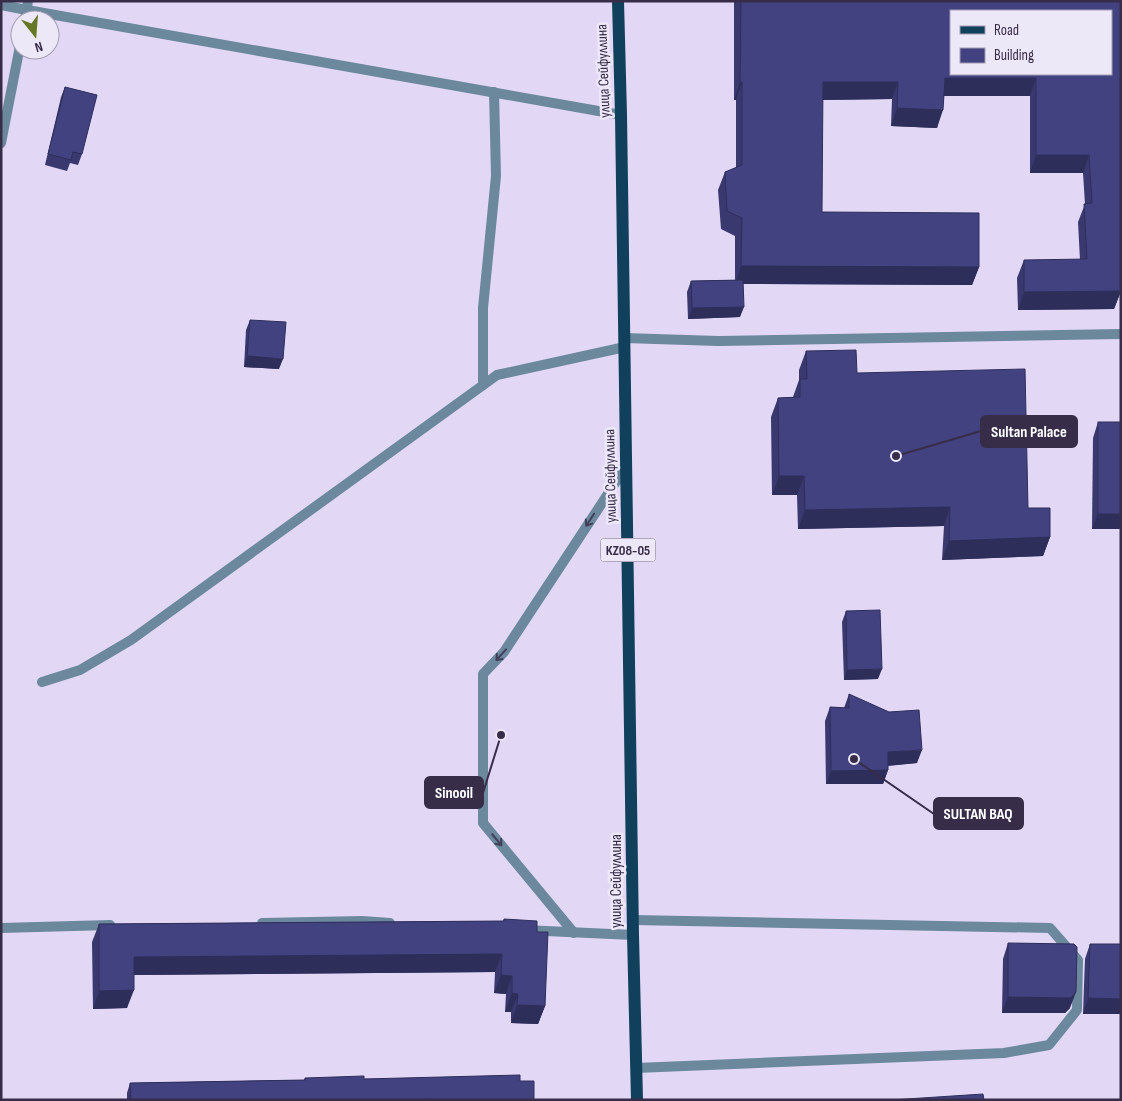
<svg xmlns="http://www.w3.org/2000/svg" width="1122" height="1101" font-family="'Sofia Sans Condensed',sans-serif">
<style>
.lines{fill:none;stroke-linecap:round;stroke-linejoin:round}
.service{stroke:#6b889d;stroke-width:10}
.minor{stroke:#6b889d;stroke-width:10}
.primary{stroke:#11405c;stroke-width:12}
.wall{fill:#39396f}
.shaded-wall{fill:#2e2e5a}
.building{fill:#424281;stroke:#2e2e5a;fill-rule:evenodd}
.oneway{stroke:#413f5a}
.labels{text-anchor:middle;stroke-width:5;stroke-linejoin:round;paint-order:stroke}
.shield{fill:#ede8f7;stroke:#6e657d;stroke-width:1}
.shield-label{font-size:14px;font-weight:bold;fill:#372d49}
.street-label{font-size:15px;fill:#372d49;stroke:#ede8f7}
.leader{fill:none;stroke:#372d49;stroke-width:2}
.callout-dot{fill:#372d49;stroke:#ede8f7;stroke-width:2}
.callout{fill:#372d49;stroke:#372d49;stroke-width:2}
.callout-label{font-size:16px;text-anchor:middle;font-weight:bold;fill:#fff}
</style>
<rect width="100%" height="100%" fill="#e2d8f6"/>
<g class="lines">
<!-- service -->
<g class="service">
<path d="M1,5L27,10"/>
<path d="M483,385V308L496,176L494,92"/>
<path d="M42,682L80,670L131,640L497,375L625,347"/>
<path d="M633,920L1050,928L1078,960L1077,1010L1049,1045L1004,1053L636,1068"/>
<path d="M574,933L483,823V674L504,652L627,465"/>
</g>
<!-- minor -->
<g class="minor">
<path d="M27,10L621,115"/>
<path d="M25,20L28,1"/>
<path d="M1,143L20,46"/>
<path d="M624,338L718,341L1121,334"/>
<path d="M262,923L362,921L390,923"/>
<path d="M1,928L110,925"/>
<path d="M524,930L633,935"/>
</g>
<!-- primary -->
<path class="primary" d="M618,1L621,115L633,935L637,1100"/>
</g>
<!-- wall -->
<g class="wall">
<path d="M734,1H1121V291L1114,309L1018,310L1017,278L1024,260H1080L1078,222L1085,204L1083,173H1030V96H944L937,128L891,126L892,99L822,100V212L979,267L972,285L743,284L740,317L688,319L687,292L691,281L735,280V236L721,229L718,190L725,172L736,168V100H734Z"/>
<path d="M65,87L82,154L78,165L70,163L67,171L45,165L61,97Z"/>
<path d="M250,320L279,369L244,367L246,330Z"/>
<path d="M806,351L857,373L1028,508L1050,537L1043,556L942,560L944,526L798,529L797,495H772L771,417L778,398L793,397L799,380V370Z"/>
<path d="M1098,422L1121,529H1092L1093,438Z"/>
<path d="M846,611L878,679L844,680L842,622Z"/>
<path d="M849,694L917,763L888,766V770L883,784H826L825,721L830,707L844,708Z"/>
<path d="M504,919L537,932L545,1006L538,1024L511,1023V1012H505L506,994L494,993L495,972L134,975L127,1008L93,1009L92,942L99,924L503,921Z"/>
<path d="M1008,943L1070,1008L1065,1013H1002L1003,959Z"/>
<path d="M1090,944H1121V1014H1083L1085,959Z"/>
<path d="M305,1078L520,1081L534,1100H127V1093L130,1083L304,1080Z"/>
</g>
<!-- shaded-wall -->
<g class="shaded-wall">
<path d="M945,78H1036L1030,96H938Z"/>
<path d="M740,82H742L736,100H734Z"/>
<path d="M823,82H898L892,99L816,100Z"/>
<path d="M897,108L943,110L937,128L891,126Z"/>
<path d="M1036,155H1089L1083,173H1030Z"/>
<path d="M741,266L979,267L972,285L735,284Z"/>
<path d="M1121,291L1114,309L1018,310L1024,292Z"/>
<path d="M744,307L740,317L688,319L692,308Z"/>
<path d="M247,356L283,359L279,369L244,367Z"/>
<path d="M779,476H804L797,495H772Z"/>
<path d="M950,507L944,526L798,529L805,510Z"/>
<path d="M1098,514H1121V529H1092Z"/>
<path d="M1050,537L1043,556L942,560L949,541Z"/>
<path d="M882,669L878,679L844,680L847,670Z"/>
<path d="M922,750L917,763L883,766L888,752Z"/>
<path d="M888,770L883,784H826L831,771Z"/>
<path d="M502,954L495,972L127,975L134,957Z"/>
<path d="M501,975L512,976L506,994L494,993Z"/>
<path d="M134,990L127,1008L93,1009L99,991Z"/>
<path d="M1076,992L1070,1008L1065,1013H1002L1008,997Z"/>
<path d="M512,993L518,994L511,1012H505Z"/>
<path d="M1088,998L1121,999V1014H1083Z"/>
<path d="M517,1005L545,1006L538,1024L511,1023Z"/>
</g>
<!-- building -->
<g class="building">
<path d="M741,1H1121V291L1024,292V260L1087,259L1084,204L1092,203L1089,155H1036V78H945L943,110L897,108L898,82H823L822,212L979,213V267L741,266L742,218L727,211L725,172L742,165V82H740ZM951,11H1111V74H951Z"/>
<path d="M65,87L97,95L82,154L73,152L71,160L48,154Z"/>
<path d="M743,280L744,307L692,308L691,281Z"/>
<path d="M250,320L286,322L283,359L247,356Z"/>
<path d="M856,350L857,373L1025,369L1028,508H1050V537L949,541L950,507L805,510L804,476H779L778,398L800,397V379H807L806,351Z"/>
<rect x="1098" y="422" width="23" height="92"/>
<path d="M880,610L882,669L847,670L846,611Z"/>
<path d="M849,694L889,712L919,710L922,750L888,752V770L831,771L830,707L849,708Z"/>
<path d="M504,919L537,921V932H548L545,1006L517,1005L518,994L512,993V976L501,975L502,954L134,957V990L99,991V924L504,921Z"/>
<path d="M1008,943L1074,944L1077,947L1076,992L1071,998L1008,997Z"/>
<path d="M1090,944H1121V999L1088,998Z"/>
<path d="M520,1075V1081H534V1100H430V1099L415,1100H131L130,1083L305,1080V1078L364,1076V1079Z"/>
<path d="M983,1094L984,1100H891Z"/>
</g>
<!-- one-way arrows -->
<defs><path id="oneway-shaft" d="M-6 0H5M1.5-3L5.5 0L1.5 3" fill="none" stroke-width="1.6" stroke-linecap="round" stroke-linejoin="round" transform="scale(1.25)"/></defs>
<g class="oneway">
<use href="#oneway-shaft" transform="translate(590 520) rotate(123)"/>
<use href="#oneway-shaft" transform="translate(501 655) rotate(132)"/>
<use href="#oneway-shaft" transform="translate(497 840) rotate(50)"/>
</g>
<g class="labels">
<!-- shield labels -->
<rect class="shield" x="600.5" y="538.5" width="55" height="23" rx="4"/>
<g class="shield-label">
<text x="628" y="555">KZ08-05</text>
</g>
<!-- street labels -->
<g class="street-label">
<text transform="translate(603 71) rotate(-92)" y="5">улица Сейфуллина</text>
<text transform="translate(610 476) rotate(-91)" y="5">улица Сейфуллина</text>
<text transform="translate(616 881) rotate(-90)" y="5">улица Сейфуллина</text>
</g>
</g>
<!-- callouts -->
<path class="leader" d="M896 456L981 431M501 735L483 793M854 759L934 814"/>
<g class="callout-dot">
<circle cx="896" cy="456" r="5"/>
<circle cx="501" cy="735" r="5"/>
<circle cx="854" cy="759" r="5"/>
</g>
<g class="callout">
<rect x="981" y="416" width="96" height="31" rx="5"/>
<rect x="425" y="777" width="58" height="31" rx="5"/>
<rect x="934" y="798" width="89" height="31" rx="5"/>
</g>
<g class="callout-label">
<text x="1029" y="437">Sultan Palace</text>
<text x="454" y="798">Sinooil</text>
<text x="978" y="819">SULTAN BAQ</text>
</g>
<!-- border -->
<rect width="1122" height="1101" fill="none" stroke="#372d49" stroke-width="5"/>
<!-- legend -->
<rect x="950" y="10" width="162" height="65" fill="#ede8f7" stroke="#a49db1"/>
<rect x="960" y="26" width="25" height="8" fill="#11405c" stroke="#a49db1"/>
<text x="994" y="35" font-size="15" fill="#372d49">Road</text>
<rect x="960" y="48" width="25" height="15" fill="#424281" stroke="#a49db1"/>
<text x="994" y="60" font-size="15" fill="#372d49">Building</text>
<!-- north arrow -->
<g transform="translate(35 35) rotate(163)"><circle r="24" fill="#ede8f7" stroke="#a49db1"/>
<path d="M0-4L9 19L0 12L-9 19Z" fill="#667826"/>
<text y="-8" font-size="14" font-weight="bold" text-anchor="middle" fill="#372d49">N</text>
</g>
</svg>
